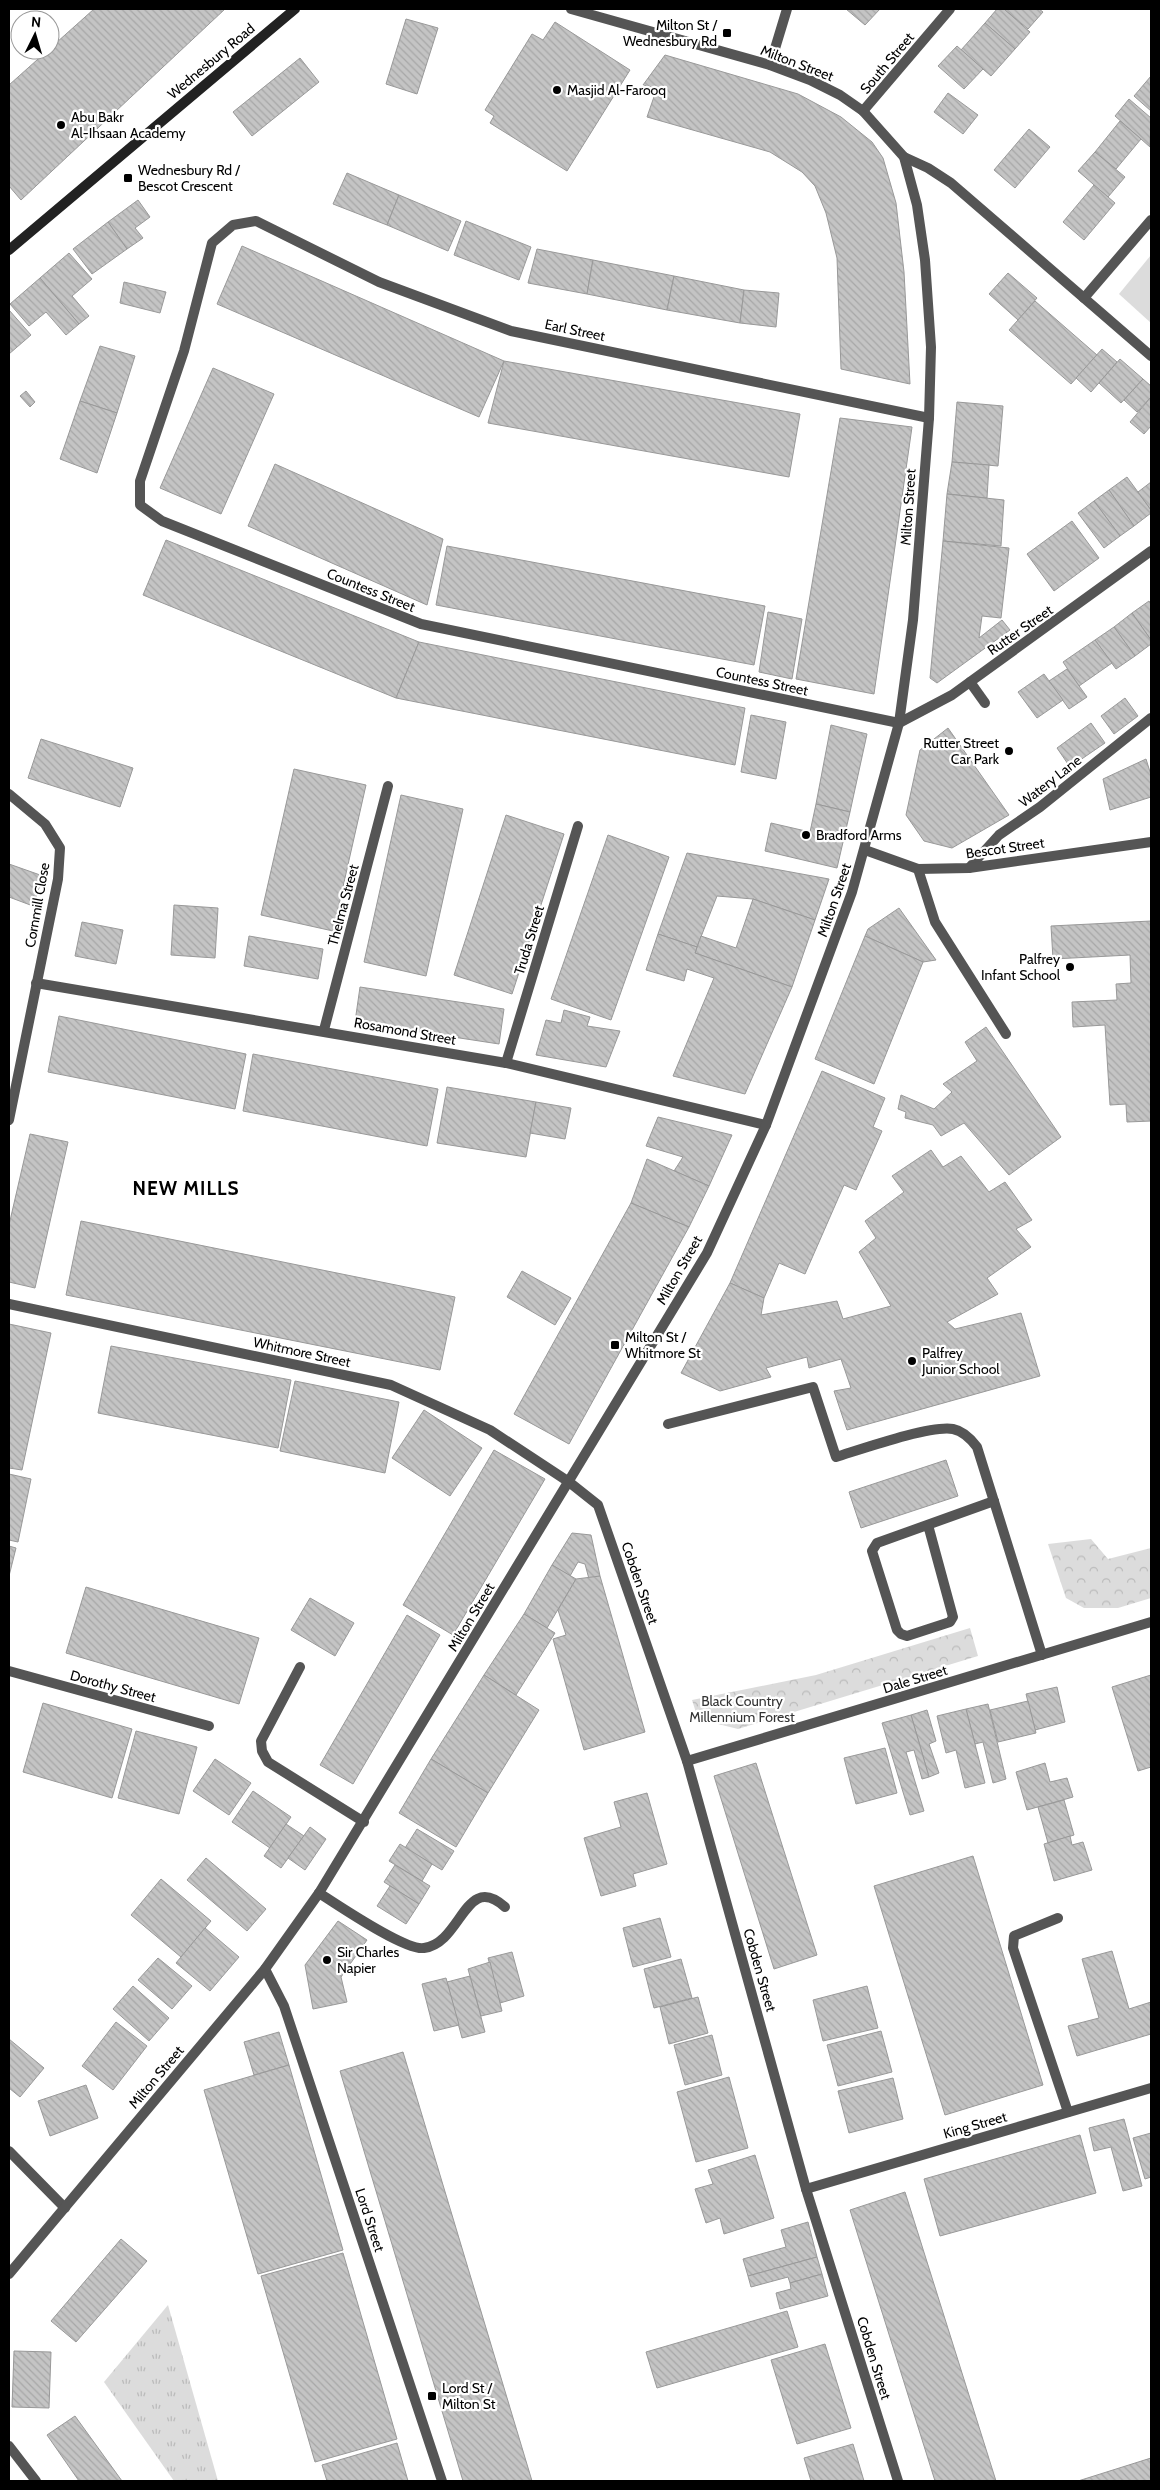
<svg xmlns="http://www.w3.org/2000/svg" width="1160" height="2490" font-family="Cabin,sans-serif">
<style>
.grass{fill:url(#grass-tufts)}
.forest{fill:url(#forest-crowns)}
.green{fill:#dcdcdc}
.building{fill:url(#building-back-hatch);stroke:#999}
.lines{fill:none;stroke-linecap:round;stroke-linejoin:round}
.lane{stroke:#555;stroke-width:10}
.street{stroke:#555;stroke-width:10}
.secondary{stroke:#222;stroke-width:10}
.poi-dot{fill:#000;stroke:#fff;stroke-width:2}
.labels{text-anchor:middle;stroke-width:4.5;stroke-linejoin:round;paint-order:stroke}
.poi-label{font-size:14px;fill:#000;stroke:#fff;text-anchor:start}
.street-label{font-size:14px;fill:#000;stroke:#fff}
.park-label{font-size:14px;fill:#333;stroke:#fff}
.district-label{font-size:19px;font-weight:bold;letter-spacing:1px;fill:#000;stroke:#fff}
</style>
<defs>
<pattern id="grass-tufts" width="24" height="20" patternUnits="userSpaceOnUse" patternTransform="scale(1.25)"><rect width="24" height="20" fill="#dcdcdc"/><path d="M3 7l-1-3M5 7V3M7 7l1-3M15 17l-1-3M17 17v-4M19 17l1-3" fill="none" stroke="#bbb"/></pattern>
<pattern id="forest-crowns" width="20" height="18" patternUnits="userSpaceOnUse" patternTransform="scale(1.25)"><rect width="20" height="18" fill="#dcdcdc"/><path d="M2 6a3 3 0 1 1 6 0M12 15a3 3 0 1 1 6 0" fill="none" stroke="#bbb"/></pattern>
<pattern id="building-back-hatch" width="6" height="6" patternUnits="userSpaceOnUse" patternTransform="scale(1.25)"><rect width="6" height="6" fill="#c4c4c4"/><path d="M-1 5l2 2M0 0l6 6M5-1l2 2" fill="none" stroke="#a7a7a7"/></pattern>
</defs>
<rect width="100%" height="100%" fill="#fff"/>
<!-- grass -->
<path class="grass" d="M168,2305L218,2481H174L104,2382Z"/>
<!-- forest -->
<g class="forest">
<path d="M1091,1539L1108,1559L1151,1548V1598L1118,1608H1084L1066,1598L1048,1544Z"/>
<path d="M970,1628L978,1656L738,1729L698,1719L692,1700L816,1675Z"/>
</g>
<!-- green -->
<path class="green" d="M1151,255V323L1119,294Z"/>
<!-- building -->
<g class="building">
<path d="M94,9H225L21,200L9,186V85Z"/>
<path d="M846,9H880L865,25Z"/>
<path d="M997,9H1004L1030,32L1015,49L985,23Z"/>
<path d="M1004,9H1039L1043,12L1028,29Z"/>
<path d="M406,19L438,28L417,94L386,84Z"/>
<path d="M555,22L630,70L567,171L490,123L494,116L485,110L532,34L543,40Z"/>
<path d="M985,23L1015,49L991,76L961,50Z"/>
<path d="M957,46L983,69L964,89L938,66Z"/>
<path d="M665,55L798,94L841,117L872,142L883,158L896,203L904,272L910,384L841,369L837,258L826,213L815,186L802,172L770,152L647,117L657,88L643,85Z"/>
<path d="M300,58L319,82L252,136L233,112Z"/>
<path d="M1151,76V111L1134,96Z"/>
<path d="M948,93L978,115L963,134L934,112Z"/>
<path d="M1129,99L1151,118L1150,147L1115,116Z"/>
<path d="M1120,121L1141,139L1116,169L1095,152Z"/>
<path d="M1029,129L1050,147L1015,188L994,170Z"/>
<path d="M1095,152L1125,177L1108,197L1078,171Z"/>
<path d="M347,173L399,195L387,225L333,204Z"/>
<path d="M1094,185L1115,203L1084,240L1063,222Z"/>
<path d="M399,195L461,221L448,251L387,225Z"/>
<path d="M138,200L150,217L135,228L143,238L127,249L108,222Z"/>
<path d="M466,221L531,247L519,280L454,255Z"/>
<path d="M108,222L127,249L92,274L73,249Z"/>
<path d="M242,246L504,361L479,417L217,304Z"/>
<path d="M537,249L593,260L587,294L528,283Z"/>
<path d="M69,253L92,279L72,296L89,316L79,324L40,278Z"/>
<path d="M593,260L674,276L667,310L587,294Z"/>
<path d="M1008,273L1037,298L1018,320L989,294Z"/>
<path d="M674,276L744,290L740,323L667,310Z"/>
<path d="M40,278L79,324L66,335L46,312L29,326L10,304Z"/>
<path d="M124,282L166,292L160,313L120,303Z"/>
<path d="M744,290L779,293L776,327L740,323Z"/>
<path d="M1035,301L1097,355L1071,384L1009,330Z"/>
<path d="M9,310L31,335L9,354Z"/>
<path d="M100,346L135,356L117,413L80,401Z"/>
<path d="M1102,349L1117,362L1091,392L1076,378Z"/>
<path d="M1120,359L1143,379L1121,403L1099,383Z"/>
<path d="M504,361L800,414L789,477L488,423Z"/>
<path d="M213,368L274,394L221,514L160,488Z"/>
<path d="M1143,379L1151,386V397L1137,412L1124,400Z"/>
<path d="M26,391L35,402L30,407L20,396Z"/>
<path d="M1151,397V426L1144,434L1130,422Z"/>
<path d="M80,401L117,413L97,473L60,459Z"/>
<path d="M957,402L1003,406L998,466L952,462Z"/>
<path d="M840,418L912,427L874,694L796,679Z"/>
<path d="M952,462L989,465L987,498L947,494Z"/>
<path d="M275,464L443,539L427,605L248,526Z"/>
<path d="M1127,477L1151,510V513L1134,526L1109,490Z"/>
<path d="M1151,482V510L1138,492Z"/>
<path d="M1109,490L1134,526L1120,536L1094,501Z"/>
<path d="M947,494L1004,500L1001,546L943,541Z"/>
<path d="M1094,501L1120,536L1104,548L1078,513Z"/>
<path d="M1072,521L1099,558L1054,591L1027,554Z"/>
<path d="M166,540L419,642L396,698L143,595Z"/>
<path d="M943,541L1009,548L1001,618L982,616L979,638L1002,620L1010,630L937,683L930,678Z"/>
<path d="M447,546L765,606L754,665L436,605Z"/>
<path d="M1149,601L1151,604V640L1132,613Z"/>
<path d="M768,612L802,619L792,679L759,672Z"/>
<path d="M1132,613L1151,640V644L1135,656L1114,627Z"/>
<path d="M1114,627L1135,656L1116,669L1095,640Z"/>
<path d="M1095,640L1112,663L1079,686L1063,662Z"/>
<path d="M419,642L745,708L735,765L396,698Z"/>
<path d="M1067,669L1087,697L1069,709L1049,681Z"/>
<path d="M1044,674L1063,700L1037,718L1018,692Z"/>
<path d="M1125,698L1138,716L1114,734L1101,716Z"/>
<path d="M751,715L786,722L776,779L741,772Z"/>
<path d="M1091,723L1105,743L1070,767L1057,748Z"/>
<path d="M831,725L867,734L850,812L816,804Z"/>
<path d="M948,728L1009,815L952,848L924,841L906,815L920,750Z"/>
<path d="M41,739L133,768L120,807L28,778Z"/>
<path d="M1146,759L1151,775V797L1110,810L1103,779Z"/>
<path d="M294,769L366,785L333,931L261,915Z"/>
<path d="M401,795L463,809L426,976L364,962Z"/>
<path d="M816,804L850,812L837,868L765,851L771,823L810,832Z"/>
<path d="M506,815L564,834L512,994L454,975Z"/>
<path d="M608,835L669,857L611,1020L551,999Z"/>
<path d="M687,853L829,879L815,920L753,899L717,896L697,947L658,934Z"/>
<path d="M9,864L43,876L33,906L9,897Z"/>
<path d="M753,899L815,920L792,987L695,953L701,936L736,948Z"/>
<path d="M174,905L218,908L215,958L171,955Z"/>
<path d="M899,908L936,960L923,962L865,936L868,929Z"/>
<path d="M1151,921V1121L1127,1122L1126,1104L1110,1105L1105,1025L1073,1027L1072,1002L1117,1000L1116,984L1131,983L1130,955L1053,959L1051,926Z"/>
<path d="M82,922L123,930L116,964L75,956Z"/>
<path d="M658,934L697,947L695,953L792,987L745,1094L673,1076L714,978L687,969L684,981L646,970Z"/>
<path d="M249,936L323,949L318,979L244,966Z"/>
<path d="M865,936L923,962L874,1084L815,1059Z"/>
<path d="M360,987L504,1009L499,1044L355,1022Z"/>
<path d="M564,1010L590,1017L587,1026L620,1031L606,1067L536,1055L546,1020L561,1023Z"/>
<path d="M59,1016L246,1054L235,1109L48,1072Z"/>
<path d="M986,1027L1061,1137L1009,1175L964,1123L941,1136L933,1125L905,1118L906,1112L898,1109L901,1095L934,1109L952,1092L943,1084L977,1061L965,1042Z"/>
<path d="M253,1054L438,1089L427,1146L243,1111Z"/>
<path d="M822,1071L885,1098L873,1127L882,1131L856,1190L844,1185L805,1274L779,1263L764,1298L730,1283Z"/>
<path d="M447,1087L536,1102L526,1157L437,1143Z"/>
<path d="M536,1102L571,1108L565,1139L530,1133Z"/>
<path d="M658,1117L732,1135L709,1186L674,1171L683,1157L646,1146Z"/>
<path d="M30,1134L68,1142L35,1288L9,1282V1225Z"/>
<path d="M931,1150L943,1167L961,1156L989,1192L1005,1182L1032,1220L1016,1229L1031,1247L987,1278L998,1294L947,1322L955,1329L1021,1313L1040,1376L847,1430L834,1391L851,1388L841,1359L809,1368L807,1357L766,1368L771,1377L720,1391L681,1373L730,1283L764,1298L761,1315L837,1301L843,1319L891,1306L859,1252L876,1238L865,1221L904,1192L892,1176Z"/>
<path d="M647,1159L709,1186L689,1227L631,1203Z"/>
<path d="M631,1203L689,1227L569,1444L514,1414Z"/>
<path d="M81,1221L455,1297L440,1370L66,1295Z"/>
<path d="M522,1271L571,1298L555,1325L507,1297Z"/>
<path d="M9,1324L51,1333L22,1470L9,1468Z"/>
<path d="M111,1346L291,1380L278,1448L98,1413Z"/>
<path d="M295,1381L399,1402L385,1473L280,1451Z"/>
<path d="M424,1410L482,1448L450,1496L392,1458Z"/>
<path d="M494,1450L545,1479L453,1635L403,1605Z"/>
<path d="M946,1460L958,1496L861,1528L849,1492Z"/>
<path d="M9,1474L31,1479L18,1542L9,1540Z"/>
<path d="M572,1533L591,1535L600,1576L589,1579L585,1564L578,1562L570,1576L552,1565Z"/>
<path d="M9,1546L16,1548L9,1576Z"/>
<path d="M552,1565L576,1579L547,1628L524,1614Z"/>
<path d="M600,1576L645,1732L584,1750L553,1639L566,1635L558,1610L576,1579Z"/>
<path d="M86,1587L259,1638L239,1704L66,1653Z"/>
<path d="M310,1598L354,1623L335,1656L291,1630Z"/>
<path d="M524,1614L555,1633L516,1695L484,1675Z"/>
<path d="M407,1615L440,1635L353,1784L320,1765Z"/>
<path d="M484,1675L539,1710L488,1793L431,1759Z"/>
<path d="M1151,1675V1767L1138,1771L1112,1687Z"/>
<path d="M1057,1687L1065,1722L1035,1730L1026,1694Z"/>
<path d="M1028,1701L1036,1733L998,1742L990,1710Z"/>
<path d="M43,1703L132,1729L112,1798L23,1772Z"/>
<path d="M988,1704L1006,1779L993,1783L983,1742L975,1744L966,1709Z"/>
<path d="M966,1709L985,1783L965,1788L956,1750L946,1753L937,1716Z"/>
<path d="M927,1710L936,1741L929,1744L939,1773L929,1777L911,1715Z"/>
<path d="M911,1715L929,1777L922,1779L914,1750L906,1752L924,1811L910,1815L882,1723Z"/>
<path d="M136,1731L197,1747L179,1814L118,1798Z"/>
<path d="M885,1748L897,1793L856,1804L844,1758Z"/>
<path d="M215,1759L251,1783L229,1815L193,1791Z"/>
<path d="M431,1759L488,1793L456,1847L399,1813Z"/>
<path d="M756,1763L817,1955L774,1969L714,1776Z"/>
<path d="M1045,1763L1050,1782L1067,1778L1073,1797L1027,1810L1016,1772Z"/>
<path d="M253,1791L291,1817L270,1848L232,1822Z"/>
<path d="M647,1793L667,1864L633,1874L636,1886L601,1896L584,1838L621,1827L614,1802Z"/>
<path d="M1064,1800L1074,1835L1048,1843L1038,1807Z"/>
<path d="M286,1824L304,1836L281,1868L264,1856Z"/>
<path d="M310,1827L326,1839L305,1870L288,1858Z"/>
<path d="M417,1829L454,1851L442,1870L405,1848Z"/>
<path d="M1070,1836L1072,1845L1083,1842L1092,1870L1054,1881L1044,1844Z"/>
<path d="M400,1844L432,1864L422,1881L389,1861Z"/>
<path d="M973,1856L1043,2085L945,2115L874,1886Z"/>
<path d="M206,1858L266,1909L247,1931L187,1880Z"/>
<path d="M395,1865L430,1886L419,1904L384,1882Z"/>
<path d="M161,1879L211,1921L181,1957L131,1915Z"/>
<path d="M390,1886L419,1904L406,1924L377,1906Z"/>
<path d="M660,1918L671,1957L633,1967L623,1928Z"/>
<path d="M338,1921L367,1940L341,1977L347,2002L313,2009L305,1965Z"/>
<path d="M205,1928L239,1957L210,1991L176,1963Z"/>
<path d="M1112,1951L1129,2009L1151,2002V2034L1077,2056L1068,2026L1099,2018L1082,1959Z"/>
<path d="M512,1952L524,1996L500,2003L488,1958Z"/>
<path d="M158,1958L192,1986L172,2009L138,1980Z"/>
<path d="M681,1959L692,1998L654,2008L644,1969Z"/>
<path d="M490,1962L502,2011L481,2016L468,1969Z"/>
<path d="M470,1976L485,2032L462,2038L447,1982Z"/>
<path d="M446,1978L459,2025L434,2031L422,1984Z"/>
<path d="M133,1986L169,2018L149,2041L113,2009Z"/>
<path d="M867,1986L878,2028L823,2041L813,2000Z"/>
<path d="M698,1997L708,2033L669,2044L660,2007Z"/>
<path d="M116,2022L147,2046L113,2090L82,2066Z"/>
<path d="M881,2031L892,2072L838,2086L827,2045Z"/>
<path d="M279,2032L289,2065L254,2075L244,2042Z"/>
<path d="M712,2035L722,2075L685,2085L674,2045Z"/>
<path d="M9,2039L44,2068L20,2097L9,2088Z"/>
<path d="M403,2052L532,2481H463L340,2071Z"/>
<path d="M289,2065L343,2250L258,2274L204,2090Z"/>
<path d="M729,2077L748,2148L696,2162L677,2092Z"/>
<path d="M893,2078L903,2119L849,2133L838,2091Z"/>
<path d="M86,2085L98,2118L50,2136L38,2101Z"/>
<path d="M1124,2119L1142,2186L1123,2191L1111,2147L1094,2151L1089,2128Z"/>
<path d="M1151,2133V2177L1145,2179L1133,2138Z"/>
<path d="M1080,2135L1096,2193L940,2236L924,2179Z"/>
<path d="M755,2155L774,2218L724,2234L720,2218L706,2223L695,2189L713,2184L708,2170Z"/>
<path d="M905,2192L996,2481H935L850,2210Z"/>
<path d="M808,2222L817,2257L748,2276L743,2259L786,2247L781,2230Z"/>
<path d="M121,2239L147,2261L76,2342L51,2321Z"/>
<path d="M343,2253L397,2439L315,2462L261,2276Z"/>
<path d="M817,2257L822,2274L790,2283L788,2277L751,2287L748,2276Z"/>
<path d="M822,2274L828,2296L780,2309L776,2293L791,2289L790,2283Z"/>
<path d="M787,2311L798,2347L657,2388L646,2352Z"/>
<path d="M825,2344L851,2428L797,2444L771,2360Z"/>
<path d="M14,2351L51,2352L49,2408L12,2407Z"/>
<path d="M75,2416L122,2481H79L47,2435Z"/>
<path d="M397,2443L408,2481H327L322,2465Z"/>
<path d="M853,2444L864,2481H811L804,2458Z"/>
<path d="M1151,2458V2481H1078Z"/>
</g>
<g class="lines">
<!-- lane -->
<g class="lane">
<path d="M970,682L985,703"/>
<path d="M969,868L999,835L1040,807L1151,718"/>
<path d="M918,869L935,922L1006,1034"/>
<path d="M668,1424L813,1387L836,1457C862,1449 930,1425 953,1429C963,1431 971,1439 977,1447L1042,1655"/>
<path d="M928,1525L953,1617L950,1622L907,1636L901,1634L897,1630L872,1551L877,1543L994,1501"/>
<path d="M1058,1918L1014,1936L1013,1948L1068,2112"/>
</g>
<!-- street -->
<g class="street">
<path d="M770,65L787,9"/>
<path d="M863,111L950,9"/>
<path d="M904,157L928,168L951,183L1151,356"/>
<path d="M1084,298L1151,220"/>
<path d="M929,418L511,331L379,282L256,221L233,225L212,243L184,351L140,481V505L162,521L421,624L899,723L952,695L1151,551"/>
<path d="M9,794L45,824L60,848L58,879L9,1120"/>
<path d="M865,850L918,869L969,868L1151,842"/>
<path d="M36,983L506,1063L766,1125"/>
<path d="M324,1030L388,786"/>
<path d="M506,1063L578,826"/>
<path d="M9,1304L391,1385L490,1430L569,1482L598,1505L687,1761L806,2189L898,2481"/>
<path d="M300,1667L261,1741L262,1751L268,1762L364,1822"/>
<path d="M9,1671L209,1726"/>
<path d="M687,1761L1151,1622"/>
<path d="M319,1893C338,1905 405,1951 424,1948C462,1943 465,1871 505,1907"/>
<path d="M265,1969L284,2006L442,2481"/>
<path d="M9,2151L65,2208"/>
<path d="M806,2189L1151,2088"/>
<path d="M9,2274L265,1969L319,1893L707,1253L766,1125L852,892L899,723L913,620L929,418L931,347L925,260L917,205L904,157L863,111L840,95L810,80L770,65L571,9"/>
<path d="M9,2446L36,2481"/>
</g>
<!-- secondary -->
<path class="secondary" d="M9,250L295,9"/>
</g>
<!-- markers -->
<g class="poi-dot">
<rect x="722" y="28" width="10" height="10" rx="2.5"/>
<circle cx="557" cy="90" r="5"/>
<circle cx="61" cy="125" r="5"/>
<rect x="123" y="173" width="10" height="10" rx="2.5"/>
<circle cx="1009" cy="751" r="5"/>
<circle cx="806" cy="835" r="5"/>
<circle cx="1070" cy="967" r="5"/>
<rect x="610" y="1340" width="10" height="10" rx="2.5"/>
<circle cx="912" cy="1361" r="5"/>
<circle cx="327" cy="1960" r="5"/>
<rect x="427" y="2391" width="10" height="10" rx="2.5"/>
</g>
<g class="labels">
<!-- poi labels -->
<g class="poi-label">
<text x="717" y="30" text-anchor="end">Milton St /<tspan x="717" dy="16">Wednesbury Rd</tspan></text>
<text x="567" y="95">Masjid Al-Farooq</text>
<text x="71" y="122">Abu Bakr<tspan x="71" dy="16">Al-Ihsaan Academy</tspan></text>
<text x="138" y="175">Wednesbury Rd /<tspan x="138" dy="16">Bescot Crescent</tspan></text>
<text x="999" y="748" text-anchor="end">Rutter Street<tspan x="999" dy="16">Car Park</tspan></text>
<text x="816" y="840">Bradford Arms</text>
<text x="1060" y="964" text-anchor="end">Palfrey<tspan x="1060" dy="16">Infant School</tspan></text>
<text x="625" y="1342">Milton St /<tspan x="625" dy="16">Whitmore St</tspan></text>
<text x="922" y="1358">Palfrey<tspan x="922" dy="16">Junior School</tspan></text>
<text x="337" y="1957">Sir Charles<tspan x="337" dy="16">Napier</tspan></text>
<text x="442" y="2393">Lord St /<tspan x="442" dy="16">Milton St</tspan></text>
</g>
<!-- street labels -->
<g class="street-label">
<text transform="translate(211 61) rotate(-40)" y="5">Wednesbury Road</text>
<text transform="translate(797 63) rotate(21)" y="5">Milton Street</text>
<text transform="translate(887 63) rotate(-50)" y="5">South Street</text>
<text transform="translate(575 330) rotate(12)" y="5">Earl Street</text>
<text transform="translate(908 507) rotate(-86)" y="5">Milton Street</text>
<text transform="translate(371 590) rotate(22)" y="5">Countess Street</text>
<text transform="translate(1020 630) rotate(-35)" y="5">Rutter Street</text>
<text transform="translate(762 681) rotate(12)" y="5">Countess Street</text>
<text transform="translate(1050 781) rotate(-38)" y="5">Watery Lane</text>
<text transform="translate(1005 848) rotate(-8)" y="5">Bescot Street</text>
<text transform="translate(834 900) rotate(-71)" y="5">Milton Street</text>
<text transform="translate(37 905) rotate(-80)" y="5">Cornmill Close</text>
<text transform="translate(343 905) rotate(-75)" y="5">Thelma Street</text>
<text transform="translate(529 940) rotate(-73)" y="5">Truda Street</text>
<text transform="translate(405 1031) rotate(10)" y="5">Rosamond Street</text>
<text transform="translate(679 1270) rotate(-60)" y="5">Milton Street</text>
<text transform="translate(302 1352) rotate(12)" y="5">Whitmore Street</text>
<text transform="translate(640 1583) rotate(71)" y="5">Cobden Street</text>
<text transform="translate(471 1617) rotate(-59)" y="5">Milton Street</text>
<text transform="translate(915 1679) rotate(-17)" y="5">Dale Street</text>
<text transform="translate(113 1686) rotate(15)" y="5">Dorothy Street</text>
<text transform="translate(760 1970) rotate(74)" y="5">Cobden Street</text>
<text transform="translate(156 2077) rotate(-50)" y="5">Milton Street</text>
<text transform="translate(975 2125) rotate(-16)" y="5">King Street</text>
<text transform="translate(370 2220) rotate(72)" y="5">Lord Street</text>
<text transform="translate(874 2358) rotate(73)" y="5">Cobden Street</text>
</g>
<!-- park labels -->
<g class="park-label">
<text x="742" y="1706">Black Country<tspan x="742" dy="16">Millennium Forest</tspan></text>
</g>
<!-- district labels -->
<g class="district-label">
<text x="186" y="1195">NEW MILLS</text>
</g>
</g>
<!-- border -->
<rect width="1160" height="2490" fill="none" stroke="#000000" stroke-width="20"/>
<!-- north arrow -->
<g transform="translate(35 35) rotate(5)"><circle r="24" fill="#ffffff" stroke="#999999"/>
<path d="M0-4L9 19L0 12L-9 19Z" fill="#000000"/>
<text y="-8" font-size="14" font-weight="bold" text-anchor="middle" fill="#000000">N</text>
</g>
</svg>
